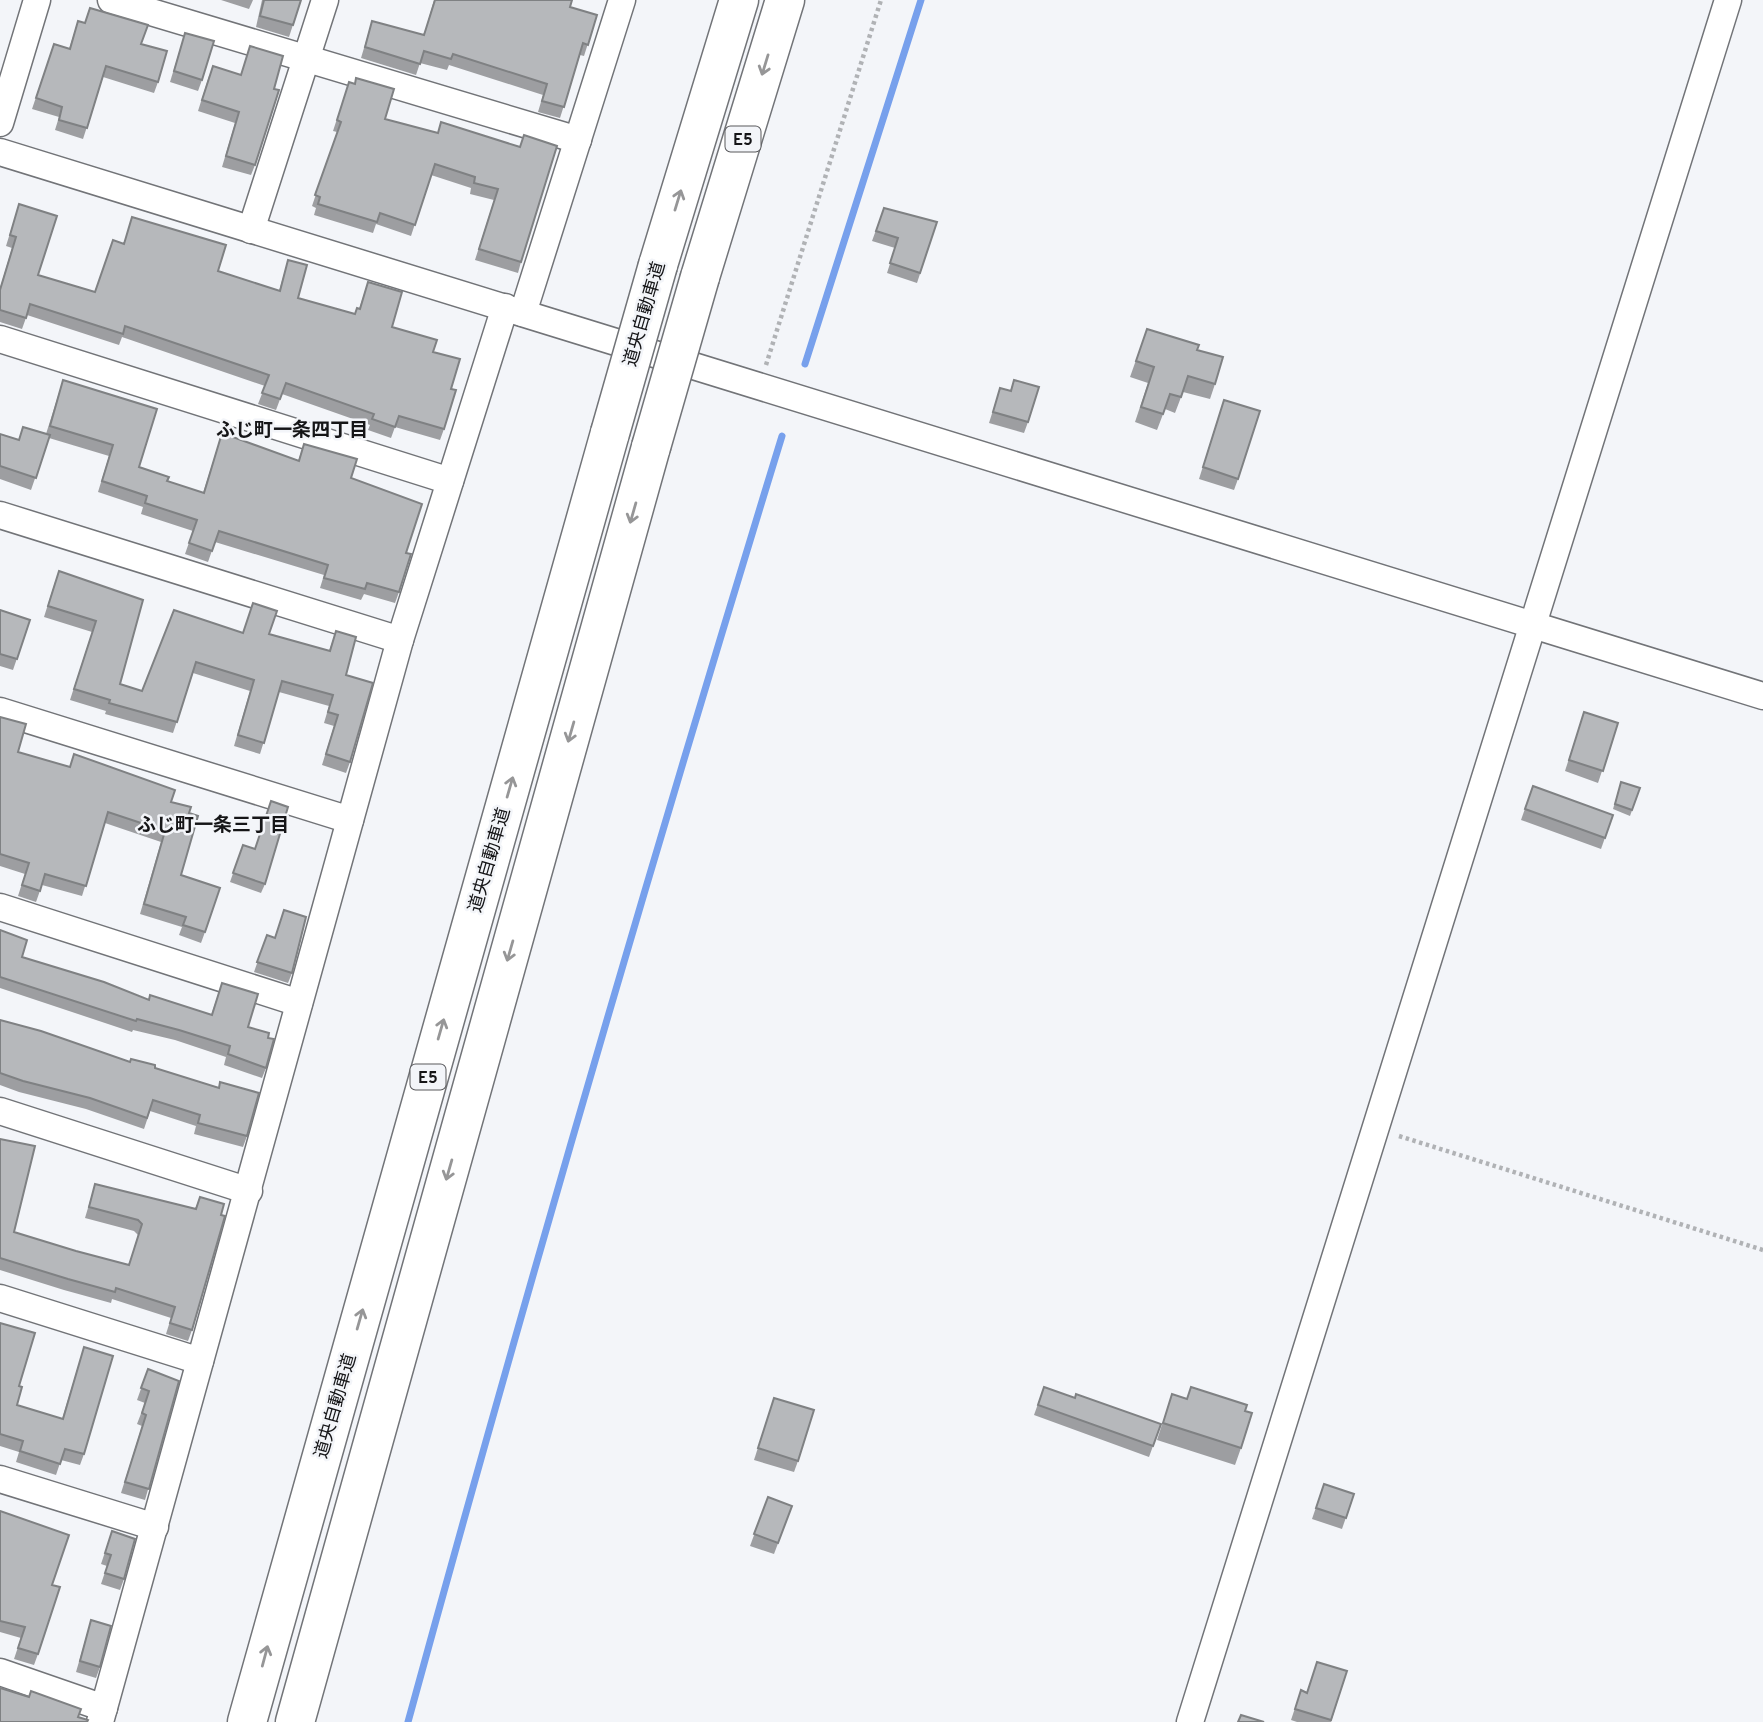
<svg xmlns="http://www.w3.org/2000/svg" width="1763" height="1722" font-family="Overpass,'Noto Sans JP',sans-serif">
<style>
.lines{fill:none;stroke-linecap:round;stroke-linejoin:round}
.stream{stroke:#77a0ec;stroke-width:7}
.minor-casing{stroke:#727478;stroke-width:29}
.highway-casing{stroke:#727478;stroke-width:41}
.path{stroke:#b0b2b5;stroke-width:4.5;stroke-dasharray:3.5 3.5;stroke-linecap:butt}
.minor{stroke:#fff;stroke-width:26}
.highway{stroke:#fff;stroke-width:38}
.highway-bridge-casing{stroke:#727478;stroke-width:41;stroke-linecap:butt}
.highway-bridge{stroke:#fff;stroke-width:38}
.wall{fill:#9d9ea1}
.building{fill:#b6b8bb;stroke:#7f8183;stroke-width:2}
.oneway{stroke:#969697}
.labels{text-anchor:middle;stroke-width:5;stroke-linejoin:round;paint-order:stroke}
.shield{fill:#f3f5f9;stroke:#58585b;stroke-width:2}
.shield-label{font-size:16px;font-weight:bold;fill:#151517}
.street-label{font-size:18px;fill:#151517;stroke:#f3f5f9}
.neighbourhood-label{font-size:19px;font-weight:bold;fill:#151517;stroke:#f3f5f9}
</style>
<rect width="100%" height="100%" fill="#f3f5f9"/>
<g class="lines">
<!-- stream -->
<g class="stream">
<path d="M805,364L921,0"/>
<path d="M408,1722C526,1291 651,863 782,436"/>
</g>
<!-- minor casing -->
<g class="minor-casing">
<g id="minor">
<path d="M111,0L578,140"/>
<path d="M0,123L37,0"/>
<path d="M0,152L1763,696"/>
<path d="M251,230L325,0"/>
<path d="M523,313L622,0"/>
<path d="M0,339L450,481"/>
<path d="M0,515L400,640"/>
<path d="M0,711L350,820"/>
<path d="M0,907L299,1003"/>
<path d="M0,1111L249,1191"/>
<path d="M0,1298L200,1361"/>
<path d="M0,1479L155,1527"/>
<path d="M0,1672L104,1708"/>
<path d="M100,1722L400,640L505,307"/>
<path d="M1190,1722L1728,0"/>
</g>
</g>
<!-- highway casing -->
<g class="highway-casing">
<g id="highway">
<path d="M658,265L739,0"/>
<path d="M700,277L785,0"/>
<path d="M247,1722L610,433"/>
<path d="M295,1722L651,447"/>
</g>
</g>
<!-- path -->
<g class="path">
<path d="M766,365L881,0"/>
<path d="M1399,1136L1763,1250"/>
</g>
<!-- minor -->
<use href="#minor" class="minor"/>
<!-- highway -->
<use href="#highway" class="highway"/>
<!-- highway-bridge casing -->
<g class="highway-bridge-casing">
<g id="highway-bridge">
<path d="M610,433L658,265"/>
<path d="M651,447L700,277"/>
</g>
</g>
<!-- highway-bridge -->
<use href="#highway-bridge" class="highway-bridge"/>
</g>
<!-- wall -->
<g class="wall">
<path d="M221,0H253L249,9Z"/>
<path d="M262,0H301L289,37L256,27Z"/>
<path d="M434,0H572L570,7L597,15L584,56L580,55L560,118L538,112L543,95L449,65L447,70L420,63L416,75L361,58L372,21L424,35Z"/>
<path d="M90,8L141,44L158,82L154,93L103,77L83,139L55,130L59,117L32,109L54,44L69,49L78,21L85,23Z"/>
<path d="M185,33L202,80L198,91L170,82Z"/>
<path d="M241,74L255,165L251,175L222,167L235,123L198,111L209,76Z"/>
<path d="M349,82L385,119L437,133L520,147L521,262L518,273L475,260L494,200L470,194L471,188L431,175L411,236L376,224L373,233L314,215L316,208L312,206L337,132L333,131Z"/>
<path d="M19,204L38,275L95,292L218,271L279,291L288,260L298,298L355,314L359,309L368,282L392,327L433,352L451,389L444,429L440,440L395,427L391,438L368,430L370,425L282,394L276,410L258,404L265,386L122,337L119,345L27,315L22,329L0,322V288L12,248L6,246Z"/>
<path d="M884,208L937,222L917,283L887,273L895,248L872,241Z"/>
<path d="M1147,329L1197,350L1215,384L1210,399L1183,392L1175,413L1165,409L1157,430L1135,422L1148,383L1130,377Z"/>
<path d="M63,380L139,467L167,481L203,493L222,433L298,461L304,444L351,478L406,553L399,592L395,603L364,594L361,600L320,588L324,575L215,542L208,562L185,554L193,531L141,514L143,507L98,492L109,456L49,438L31,490L0,479V434L18,440L46,434Z"/>
<path d="M1014,380L1028,422L1024,433L989,423L1000,388L1010,391Z"/>
<path d="M1220,412L1238,479L1234,490L1199,479Z"/>
<path d="M55,582L143,600L120,684L142,691L243,632L269,634L329,651L336,631L346,675L350,762L346,773L322,765L334,726L324,723L329,706L279,692L260,754L234,746L250,691L193,673L173,733L105,714L106,711L70,700L92,632L44,617Z"/>
<path d="M0,610L30,620L13,670L0,666Z"/>
<path d="M1584,712L1618,723L1598,783L1565,771Z"/>
<path d="M0,717L18,752L171,802L189,813L181,875L205,932L201,943L179,935L182,927L140,914L161,842L105,823L82,896L42,885L36,902L18,896L25,874L0,866Z"/>
<path d="M1621,782L1640,788L1630,816L1613,809Z"/>
<path d="M1533,786L1613,815L1601,849L1521,820Z"/>
<path d="M243,845L255,849L265,884L261,893L230,882Z"/>
<path d="M0,930L22,957L149,1000L211,1015L222,983L248,1027L268,1038L266,1068L262,1078L224,1065L226,1057L175,1040L133,1030L132,1032L0,988Z"/>
<path d="M267,935L292,973L288,983L254,972Z"/>
<path d="M0,1020L129,1062L155,1068L247,1136L243,1147L194,1134L196,1126L150,1111L144,1129L86,1109L19,1092L0,1085Z"/>
<path d="M0,1139L14,1232L76,1251L129,1265L138,1235L134,1231L85,1218L95,1184L195,1209L200,1197L192,1330L188,1341L166,1334L171,1318L112,1299L111,1303L64,1290L0,1270Z"/>
<path d="M0,1323L19,1386L17,1405L62,1419L84,1347V1454L80,1465L61,1460L56,1475L16,1462L19,1452L0,1446Z"/>
<path d="M148,1369L179,1381L145,1500L121,1493L142,1426L137,1424L145,1403L137,1400Z"/>
<path d="M1044,1387L1075,1398L1161,1424L1149,1457L1034,1415Z"/>
<path d="M1172,1394L1187,1399L1245,1411L1241,1448L1235,1465L1157,1440Z"/>
<path d="M774,1398L798,1461L794,1472L754,1460Z"/>
<path d="M1324,1484L1354,1494L1342,1529L1312,1519Z"/>
<path d="M768,1497L792,1506L774,1554L750,1546Z"/>
<path d="M0,1511L52,1585L38,1654L34,1665L14,1659L21,1638L0,1632Z"/>
<path d="M112,1531L124,1579L120,1590L101,1584L107,1566L101,1564Z"/>
<path d="M91,1620L100,1667L96,1678L76,1672Z"/>
<path d="M1317,1662L1347,1671L1331,1722H1297L1291,1720L1301,1690L1307,1692Z"/>
</g>
<!-- building -->
<g class="building">
<path d="M264,0H301L293,25L260,16Z"/>
<path d="M435,0H572L570,7L597,15L588,45L583,43L564,107L542,101L547,84L453,54L451,59L424,51L420,64L365,47L372,21L424,35Z"/>
<path d="M90,8L148,25L141,44L167,51L158,82L106,66L87,128L59,120L62,107L36,98L54,44L70,49L78,21L85,23Z"/>
<path d="M185,33L214,41L202,80L174,71Z"/>
<path d="M250,46L283,56L274,89L279,90L255,165L226,156L239,112L202,100L213,66L241,75Z"/>
<path d="M356,78L394,89L385,119L438,133L441,122L520,147L524,135L557,146L521,262L479,249L498,189L474,183L475,177L435,164L415,225L380,213L377,222L318,204L320,197L315,195L341,122L337,120L349,82L355,84Z"/>
<path d="M19,204L57,216L38,275L95,292L113,240L124,244L132,217L226,245L218,271L280,291L288,260L307,265L298,298L355,314L357,308L360,309L368,282L402,292L392,327L437,340L433,352L460,359L451,389L456,390L444,429L399,416L395,427L372,419L374,414L286,383L280,399L262,393L269,375L125,326L123,334L30,304L26,318L0,310V290L16,237L10,235Z"/>
<path d="M884,208L937,222L920,273L890,263L898,238L876,231Z"/>
<path d="M1147,329L1199,345L1197,350L1223,357L1215,384L1188,376L1181,397L1170,394L1163,414L1141,407L1154,367L1136,361Z"/>
<path d="M63,380L157,409L139,467L169,477L167,481L204,493L222,433L299,461L304,444L357,459L351,478L422,504L406,553L411,554L399,592L367,583L365,589L324,578L328,565L219,531L212,551L189,543L197,520L145,503L147,496L102,481L113,445L50,426Z"/>
<path d="M1014,380L1039,387L1028,422L993,412L1000,388L1011,391Z"/>
<path d="M1224,400L1260,411L1238,479L1203,467Z"/>
<path d="M23,427L50,435L36,478L0,466V434L19,440Z"/>
<path d="M59,571L143,600L120,684L142,691L174,610L243,633L253,603L277,611L269,634L330,651L336,631L356,637L346,675L373,683L350,762L326,754L338,715L328,712L333,695L282,681L264,743L238,735L254,680L196,662L177,722L109,703L110,700L74,689L96,621L48,606Z"/>
<path d="M0,610L30,620L17,659L0,654Z"/>
<path d="M1584,712L1618,723L1603,771L1569,760Z"/>
<path d="M0,717L26,724L18,752L70,767L74,754L175,790L171,802L191,807L189,813L198,816L181,875L220,888L205,932L183,925L186,917L144,904L165,831L108,812L86,886L45,874L40,891L22,885L29,863L0,854Z"/>
<path d="M1621,782L1640,788L1632,810L1615,804Z"/>
<path d="M1533,786L1613,815L1605,838L1525,809Z"/>
<path d="M271,801L288,807L265,884L233,873L243,845L255,849Z"/>
<path d="M284,910L306,917L292,973L257,962L267,935L275,938Z"/>
<path d="M0,930L27,940L22,957L104,982L149,1000L150,995L212,1015L222,983L258,994L248,1027L269,1033L268,1038L274,1039L266,1068L228,1054L230,1046L179,1030L137,1019L136,1021L0,977Z"/>
<path d="M0,1020L41,1031L130,1062L131,1059L155,1065V1068L219,1088L220,1082L259,1093L247,1136L198,1123L200,1115L153,1100L147,1118L90,1098L23,1081L0,1073Z"/>
<path d="M0,1139L35,1146L14,1232L76,1251L129,1265L142,1224L138,1220L89,1207L95,1184L196,1209L200,1197L224,1204L221,1215L225,1216L192,1330L170,1323L175,1307L116,1288L115,1292L68,1279L0,1258Z"/>
<path d="M0,1323L35,1333L19,1386L22,1387L17,1405L63,1419L84,1347L113,1356L84,1454L65,1449L60,1464L20,1451L23,1441L0,1434Z"/>
<path d="M148,1369L179,1381L149,1489L125,1482L146,1415L142,1413L149,1391L141,1388Z"/>
<path d="M1044,1387L1075,1398L1076,1394L1161,1424L1153,1446L1038,1405Z"/>
<path d="M1191,1387L1247,1405L1245,1411L1252,1413L1241,1448L1163,1423L1172,1394L1187,1399Z"/>
<path d="M774,1398L814,1410L798,1461L758,1448Z"/>
<path d="M1324,1484L1354,1494L1346,1518L1316,1508Z"/>
<path d="M768,1497L792,1506L778,1543L754,1534Z"/>
<path d="M0,1511L69,1535L52,1585L60,1587L38,1654L18,1648L25,1627L0,1621Z"/>
<path d="M112,1531L135,1539L124,1579L105,1573L111,1555L105,1553Z"/>
<path d="M91,1620L111,1626L100,1667L80,1661Z"/>
<path d="M1317,1662L1347,1671L1331,1720L1295,1709L1301,1690L1307,1693Z"/>
<path d="M0,1688L29,1697L31,1691L81,1709L78,1717L88,1720L87,1722H0Z"/>
<path d="M1241,1715L1264,1722H1238Z"/>
</g>
<!-- one-way arrows -->
<defs><path id="oneway-shaft" d="M-6 0H5M1.5-3L5.5 0L1.5 3" fill="none" stroke-width="1.6" stroke-linecap="round" stroke-linejoin="round" transform="scale(1.75)"/></defs>
<g class="oneway">
<use href="#oneway-shaft" transform="translate(765 65) rotate(107)"/>
<use href="#oneway-shaft" transform="translate(678 200) rotate(-73)"/>
<use href="#oneway-shaft" transform="translate(633 513) rotate(106)"/>
<use href="#oneway-shaft" transform="translate(571 732) rotate(106)"/>
<use href="#oneway-shaft" transform="translate(510 787) rotate(-74)"/>
<use href="#oneway-shaft" transform="translate(510 951) rotate(106)"/>
<use href="#oneway-shaft" transform="translate(441 1029) rotate(-74)"/>
<use href="#oneway-shaft" transform="translate(449 1170) rotate(106)"/>
<use href="#oneway-shaft" transform="translate(360 1319) rotate(-74)"/>
<use href="#oneway-shaft" transform="translate(265 1656) rotate(-75)"/>
</g>
<g class="labels">
<!-- shield labels -->
<g class="shield">
<rect x="725.5" y="126.5" width="35" height="25" rx="5"/>
<rect x="410.5" y="1064.5" width="35" height="25" rx="5"/>
</g>
<g class="shield-label">
<text x="743" y="145">E5</text>
<text x="428" y="1083">E5</text>
</g>
<!-- street labels -->
<g class="street-label">
<text transform="translate(644 314) rotate(-74)" y="6">道央自動車道</text>
<text transform="translate(489 860) rotate(-74)" y="6">道央自動車道</text>
<text transform="translate(335 1406) rotate(-74)" y="6">道央自動車道</text>
</g>
<!-- neighbourhood labels -->
<g class="neighbourhood-label">
<text x="292" y="436">ふじ町一条四丁目</text>
<text x="213" y="831">ふじ町一条三丁目</text>
</g>
</g>
</svg>
